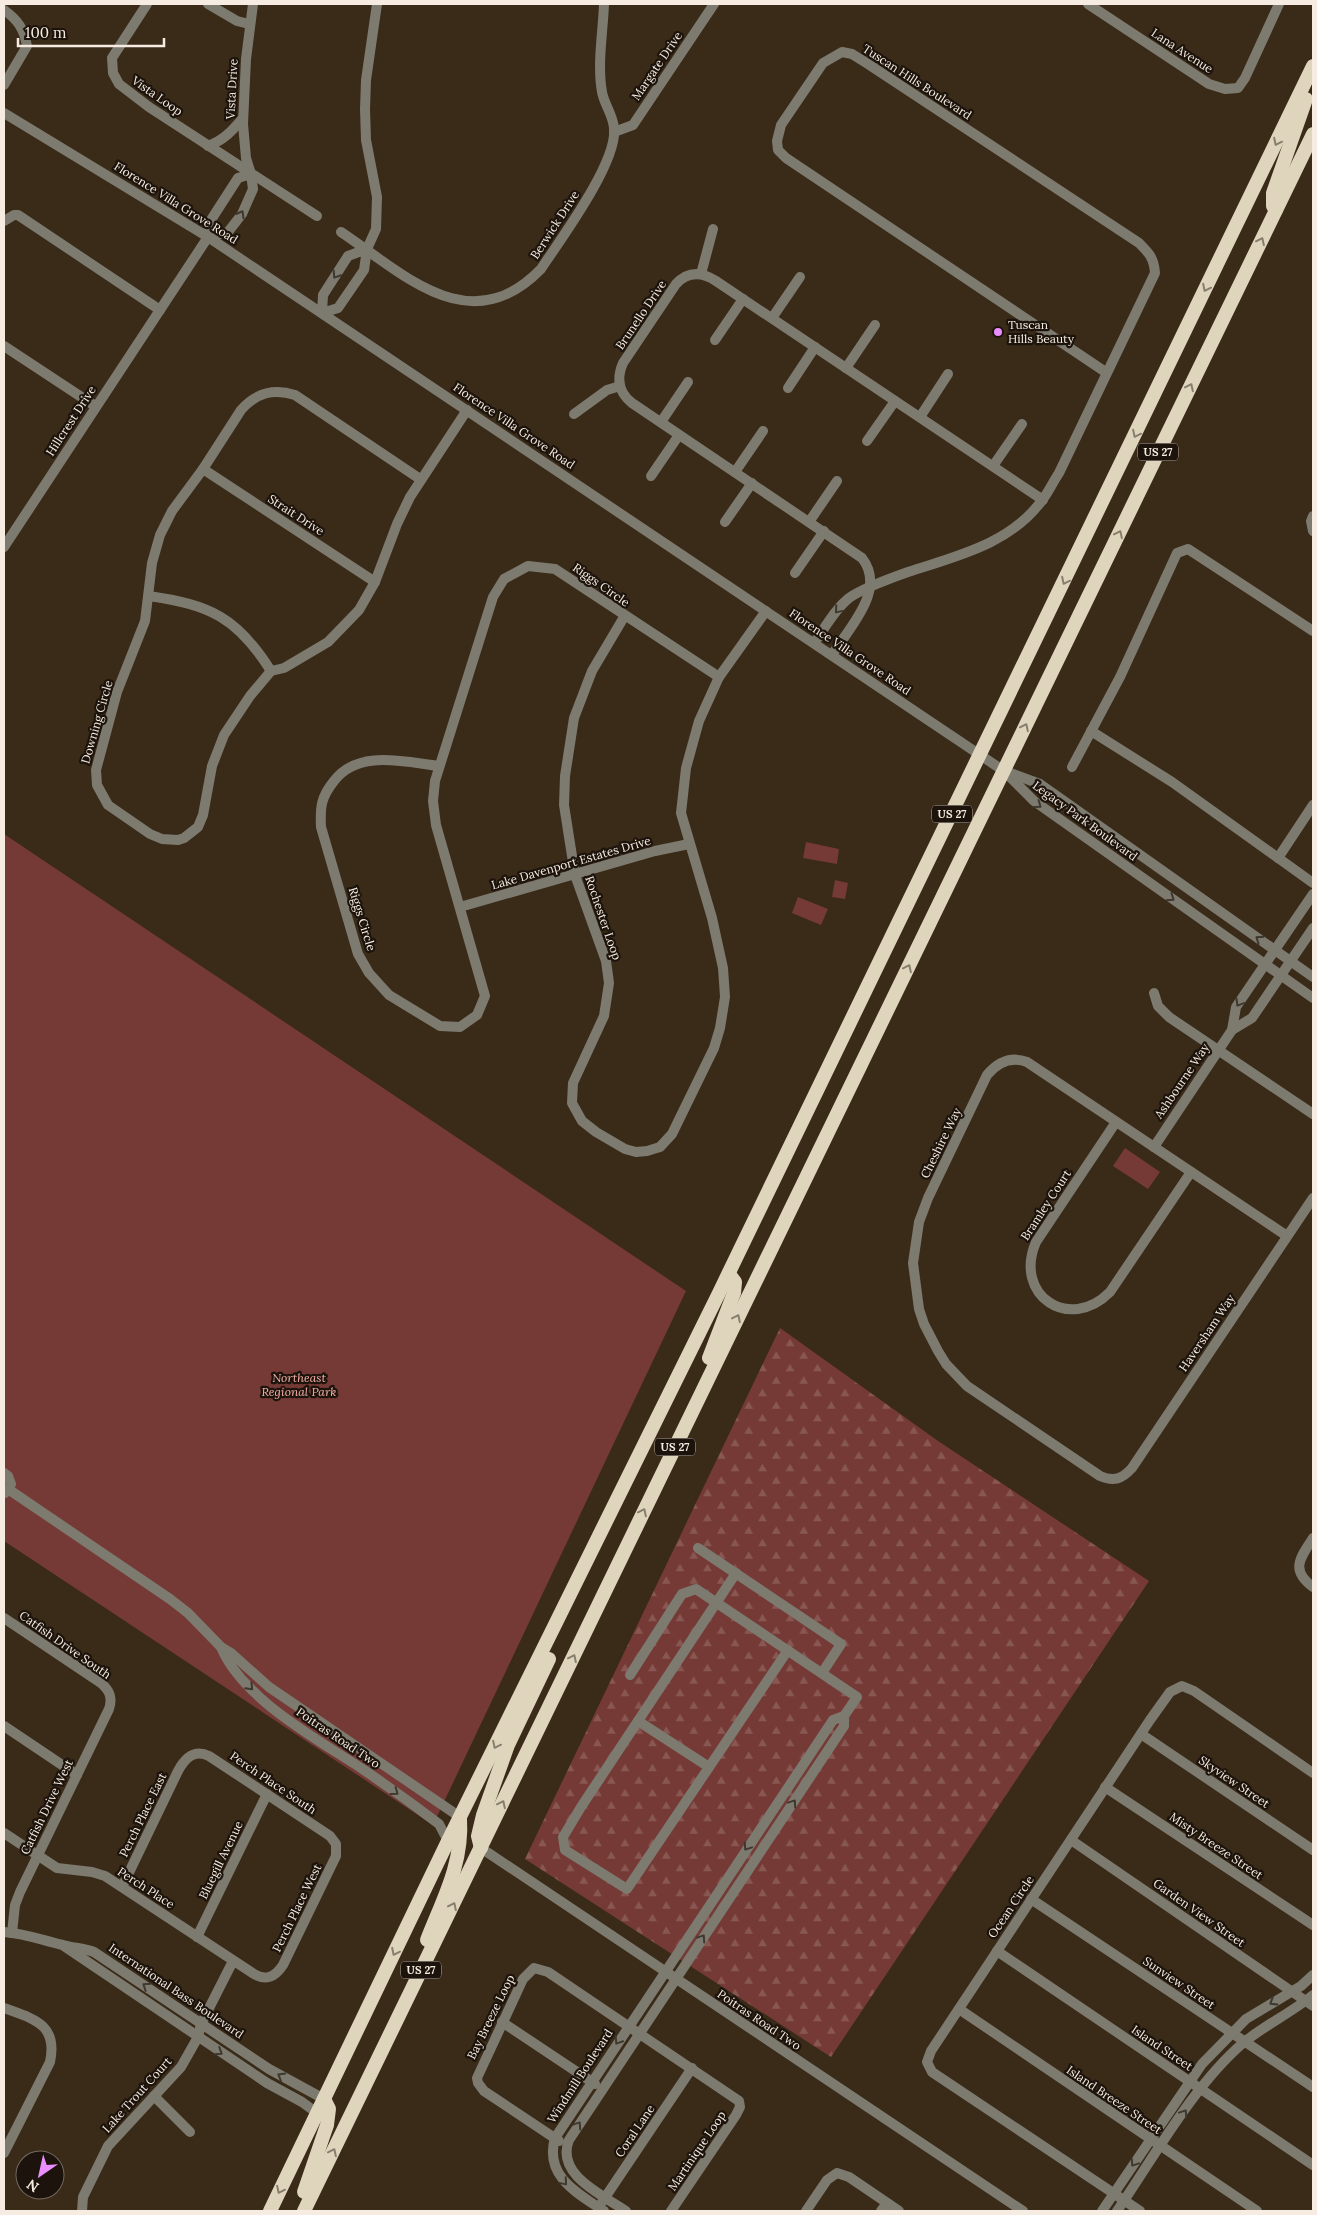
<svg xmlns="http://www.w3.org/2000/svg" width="1317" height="2215" font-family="Lora,serif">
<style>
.forest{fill:url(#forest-firs)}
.park{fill:#753a35}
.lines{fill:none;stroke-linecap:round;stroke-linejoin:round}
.minor{stroke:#7d7a6f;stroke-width:10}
.tertiary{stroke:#7d7a6f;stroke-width:10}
.trunk{stroke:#ded5bc;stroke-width:14}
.oneway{stroke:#877e6d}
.oneway2{stroke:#3e382f}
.poi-dot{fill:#ea8dfd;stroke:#1c140c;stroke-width:2}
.labels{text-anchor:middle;stroke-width:4.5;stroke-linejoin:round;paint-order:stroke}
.shield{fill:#1c140c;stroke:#b5aba1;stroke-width:1}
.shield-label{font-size:11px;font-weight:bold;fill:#f7ece1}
.street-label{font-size:12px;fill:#f7ece1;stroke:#1c140c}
.poi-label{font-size:12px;fill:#f7ece1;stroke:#1c140c;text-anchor:start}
.park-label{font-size:12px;font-style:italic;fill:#f8b0a8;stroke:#1c140c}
</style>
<defs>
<pattern id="forest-firs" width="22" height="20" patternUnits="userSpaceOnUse" patternTransform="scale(1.25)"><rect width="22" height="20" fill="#753a35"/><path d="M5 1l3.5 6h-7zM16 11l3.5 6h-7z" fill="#895752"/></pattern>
</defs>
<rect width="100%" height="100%" fill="#3a2a18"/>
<!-- forest -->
<path class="forest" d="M780,1328L938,1441L1149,1581L831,2057L525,1859Z"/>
<!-- park -->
<g class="park">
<path d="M4,834L686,1291L433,1825L4,1541Z"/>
<path d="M806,842L839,849L837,864L803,858Z"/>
<path d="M835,880L848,883L845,899L832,897Z"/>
<path d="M798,897L828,909L821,925L792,913Z"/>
<path d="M1125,1148L1160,1172L1148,1189L1113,1166Z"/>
</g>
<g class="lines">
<!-- minor -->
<g class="minor">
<path d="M147,4L112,58L113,73L119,84L149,107L317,216"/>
<path d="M208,4L237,21L249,24"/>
<path d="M1088,4L1209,84L1225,89L1238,88L1245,78L1279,4"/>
<path d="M4,10C18,20 24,29 27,46L4,85"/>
<path d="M614,132L633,125L714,4"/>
<path d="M208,146C224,140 232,131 243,118"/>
<path d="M4,221L14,215H18L160,310"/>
<path d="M341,232C404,274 470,342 541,269C560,240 618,162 614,128C613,115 604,104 602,92C597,64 603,32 604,4"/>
<path d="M208,237L228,232L242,214L253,189L251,174L246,158L243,124L246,59L253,4"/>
<path d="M367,249L348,256L323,295L322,313L338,308L364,270L367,249L376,229L377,197L366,140L365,109L366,80L377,4"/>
<path d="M701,274L713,229"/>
<path d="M772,318L800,277"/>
<path d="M715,340L743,299"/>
<path d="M4,346L95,406"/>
<path d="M846,368L875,325"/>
<path d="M788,388L815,347"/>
<path d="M574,414L607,390L620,386"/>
<path d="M920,417L948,374"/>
<path d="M661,422L688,382"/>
<path d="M867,441L895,401"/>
<path d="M993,466L1022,424"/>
<path d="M203,469L375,582"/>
<path d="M735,472L763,431"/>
<path d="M651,476L679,435"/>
<path d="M420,479L295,395C273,388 256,393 241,410L203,469L172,511L160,535L152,563L145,621L117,692L96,770L97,785L108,805L150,834L162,839L178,840L184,838L198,827L203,815L212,766L224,735L250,696L271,671L284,668L328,642L359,610L375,582L397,524L410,497L467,410"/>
<path d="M1313,516L1311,521L1313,531"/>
<path d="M725,522L752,483"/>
<path d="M809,522L837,481"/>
<path d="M4,547L208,237L209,223L238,178L251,174"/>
<path d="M795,573L824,531"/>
<path d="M149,596C210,605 237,617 271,671"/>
<path d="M624,617L592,671L574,718L565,776L564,805L575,875L606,961L609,983L604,1016L573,1083L572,1103L582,1121L596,1132L625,1149L636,1152L647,1151L660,1147L672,1134L714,1048L720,1028L725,997L723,968L712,918L681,813L686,768L699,721L719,677L766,611"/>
<path d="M814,643C825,628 834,610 849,598C863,588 891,578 908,572C957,556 1011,544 1043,499C1049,491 1053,482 1059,473L1155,273C1154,258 1149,253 1139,243L868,64L852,54L842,52L823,63L781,125L777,141L778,150L786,158L1107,373"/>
<path d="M832,655C849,628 887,590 862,558L632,403C619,393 616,379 623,363L676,284C688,271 702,272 716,281L1043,500"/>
<path d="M1091,731L1172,782L1313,883"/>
<path d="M439,766C404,762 358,749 334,781C321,797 320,807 321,827L358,954L369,973L389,995L440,1026L460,1027L477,1015L485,996L436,825L433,801L435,781L493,597L504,579L528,566L555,569L719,677"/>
<path d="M1072,767L1120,677L1177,553L1188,549L1313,631"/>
<path d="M1004,771L1034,801L1313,998"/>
<path d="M1005,771L1040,784L1313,977"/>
<path d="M1278,858L1313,805"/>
<path d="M460,907L655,851L689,844"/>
<path d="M1154,993L1158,1006L1169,1017L1313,1114"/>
<path d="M1232,1030L1252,1018L1313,928"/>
<path d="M1116,1122L1036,1242C1013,1295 1069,1333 1110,1292L1191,1172"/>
<path d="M1154,1147L1232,1030L1236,1007L1313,894"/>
<path d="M1287,1236L1027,1062C1011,1056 998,1062 987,1075L928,1198L919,1222L913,1263L919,1309L924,1324L938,1351L946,1364L967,1386L1100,1476C1114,1482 1122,1479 1132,1468L1313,1198"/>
<path d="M4,1473L8,1476L11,1484L5,1493"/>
<path d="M8,1489L170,1599L188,1613L221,1647L231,1653L269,1687L460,1817"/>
<path d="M1313,1538C1300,1558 1290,1570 1313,1587"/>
<path d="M698,1548L841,1644L822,1673"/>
<path d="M736,1573L581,1807L563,1837L565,1850L627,1889L788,1650"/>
<path d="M4,1618L101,1683C109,1690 113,1697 109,1709L20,1892L15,1905L12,1933"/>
<path d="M221,1647C242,1699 319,1740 364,1770C389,1787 414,1805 439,1824L448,1841"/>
<path d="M630,1675L682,1594L696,1589L857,1697L844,1716"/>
<path d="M638,1721L709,1767"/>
<path d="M4,1726L77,1775"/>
<path d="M1141,1734L1313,1850"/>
<path d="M1105,1787L1313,1925"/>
<path d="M4,1833L57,1868L92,1872L105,1876L254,1974C266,1981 275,1977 283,1965L336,1856V1844L330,1836L209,1756C194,1749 185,1758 178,1771L122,1887"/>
<path d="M1071,1840L1313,2006"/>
<path d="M481,1848L1023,2211"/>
<path d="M1031,1899L1313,2087"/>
<path d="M4,1932C27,1934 41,1940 63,1945C73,1948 84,1948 94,1952L269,2069L324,2099"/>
<path d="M197,1937L267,1794"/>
<path d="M64,1946L267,2083L302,2102L317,2113"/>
<path d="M997,1951L1313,2165"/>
<path d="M4,2008C34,2019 58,2024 50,2062L4,2153"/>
<path d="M959,2009L1257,2211"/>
<path d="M502,2022L595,2084"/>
<path d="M154,2096L190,2132"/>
<path d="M559,2141L484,2091L478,2083L477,2078L523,1979L534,1968L548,1972L739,2101L740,2107L736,2115L671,2211"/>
<path d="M602,2202L692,2068"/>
<path d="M82,2211L83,2197L108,2146L181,2067L198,2037L201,2024L233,1961"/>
<path d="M604,2211C577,2193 544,2176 555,2138L833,1720L844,1716V1726L569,2140C555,2175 603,2195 626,2211"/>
<path d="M806,2211L827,2180L837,2173L849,2177L899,2211"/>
<path d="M881,2211L887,2203"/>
<path d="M1102,2211L1202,2064L1246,2019L1301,1986L1313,1975"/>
<path d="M1117,2211C1154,2157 1194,2085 1243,2043C1265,2025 1291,2013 1313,1995"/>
<path d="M1140,2211L932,2072L927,2062L931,2051L1150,1720L1170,1692L1182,1686L1194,1691L1313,1773"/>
</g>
<!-- tertiary -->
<path class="tertiary" d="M4,113L208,237L1004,771"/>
<!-- trunk -->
<g class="trunk">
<path d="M1276,210L1273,206V193L1306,99"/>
<path d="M709,1358L734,1293L735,1282L729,1274"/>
<path d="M481,1848L478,1836L483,1815L508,1745L549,1659"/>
<path d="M427,1940C443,1899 463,1864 460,1818"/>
<path d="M304,2192L327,2125L329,2109L324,2099"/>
<path d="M270,2211L448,1841L719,1293L1313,66"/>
<path d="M304,2211L1313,134"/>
</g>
</g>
<!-- one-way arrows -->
<defs><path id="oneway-chevron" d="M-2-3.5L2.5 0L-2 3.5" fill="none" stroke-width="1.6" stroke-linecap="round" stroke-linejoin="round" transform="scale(1.25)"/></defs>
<g class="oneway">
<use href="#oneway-chevron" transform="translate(1277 142) rotate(116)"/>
<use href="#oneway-chevron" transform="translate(1261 241) rotate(-64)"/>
<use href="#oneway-chevron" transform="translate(1206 288) rotate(116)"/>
<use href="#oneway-chevron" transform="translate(1190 387) rotate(-64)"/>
<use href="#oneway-chevron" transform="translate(1136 434) rotate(116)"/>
<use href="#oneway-chevron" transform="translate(1119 534) rotate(-64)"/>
<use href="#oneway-chevron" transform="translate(1065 581) rotate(116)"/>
<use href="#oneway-chevron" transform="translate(1025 727) rotate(-64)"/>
<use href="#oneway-chevron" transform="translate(908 968) rotate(-64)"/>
<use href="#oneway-chevron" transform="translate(737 1318) rotate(-64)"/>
<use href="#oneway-chevron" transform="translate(643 1512) rotate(-64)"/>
<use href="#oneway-chevron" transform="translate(573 1658) rotate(-64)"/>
<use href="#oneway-chevron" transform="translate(496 1745) rotate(116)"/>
<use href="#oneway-chevron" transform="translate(502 1804) rotate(-64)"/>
<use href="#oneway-chevron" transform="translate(453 1906) rotate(-64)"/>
<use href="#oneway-chevron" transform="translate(395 1952) rotate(116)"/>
<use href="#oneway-chevron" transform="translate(333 2152) rotate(-64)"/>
<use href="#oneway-chevron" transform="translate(280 2190) rotate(116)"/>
</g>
<g class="oneway2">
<use href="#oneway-chevron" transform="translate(241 214) rotate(-60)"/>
<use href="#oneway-chevron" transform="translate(336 275) rotate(123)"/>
<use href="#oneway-chevron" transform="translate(838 610) rotate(130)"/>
<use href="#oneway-chevron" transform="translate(1038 805) rotate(36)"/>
<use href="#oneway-chevron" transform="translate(1171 898) rotate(35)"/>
<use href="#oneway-chevron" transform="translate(1259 939) rotate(-145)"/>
<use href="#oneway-chevron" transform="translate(1239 1003) rotate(121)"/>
<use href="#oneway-chevron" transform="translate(250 1687) rotate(46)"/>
<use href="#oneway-chevron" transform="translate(395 1792) rotate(36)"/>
<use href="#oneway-chevron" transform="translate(793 1803) rotate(-56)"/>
<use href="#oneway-chevron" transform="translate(747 1847) rotate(124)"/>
<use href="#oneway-chevron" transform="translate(702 1938) rotate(-56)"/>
<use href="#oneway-chevron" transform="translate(146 1986) rotate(-146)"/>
<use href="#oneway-chevron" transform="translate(1273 2002) rotate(148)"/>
<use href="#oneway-chevron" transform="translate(618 2041) rotate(123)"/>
<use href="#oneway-chevron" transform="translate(219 2052) rotate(33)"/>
<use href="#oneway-chevron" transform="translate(281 2076) rotate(-150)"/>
<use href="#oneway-chevron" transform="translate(1184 2113) rotate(-56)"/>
<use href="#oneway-chevron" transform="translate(578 2125) rotate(-56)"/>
<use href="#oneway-chevron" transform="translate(1134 2163) rotate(124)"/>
<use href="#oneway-chevron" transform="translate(564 2182) rotate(50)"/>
</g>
<!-- markers -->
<circle class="poi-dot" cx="998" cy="332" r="5"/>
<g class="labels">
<!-- shield labels -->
<g class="shield">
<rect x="1138" y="443.5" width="40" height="17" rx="4"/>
<rect x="932" y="805.5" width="40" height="17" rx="4"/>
<rect x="655" y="1438.5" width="40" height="17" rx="4"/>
<rect x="401" y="1961.5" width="40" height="17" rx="4"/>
</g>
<g class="shield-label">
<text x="1158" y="456">US 27</text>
<text x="952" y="818">US 27</text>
<text x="675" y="1451">US 27</text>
<text x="421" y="1974">US 27</text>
</g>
<!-- street labels -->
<g class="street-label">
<text transform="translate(1182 51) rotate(33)" y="4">Lana Avenue</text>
<text transform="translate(657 66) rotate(-56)" y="4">Margate Drive</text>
<text transform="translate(917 82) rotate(33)" y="4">Tuscan Hills Boulevard</text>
<text transform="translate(232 89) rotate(-87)" y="4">Vista Drive</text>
<text transform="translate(157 96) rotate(35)" y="4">Vista Loop</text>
<text transform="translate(176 203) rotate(32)" y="4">Florence Villa Grove Road</text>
<text transform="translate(555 225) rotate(-57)" y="4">Berwick Drive</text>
<text transform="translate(641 315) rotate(-56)" y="4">Brunello Drive</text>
<text transform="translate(71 421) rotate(-57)" y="4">Hillcrest Drive</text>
<text transform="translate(514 426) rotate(34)" y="4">Florence Villa Grove Road</text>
<text transform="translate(296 515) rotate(33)" y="4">Strait Drive</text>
<text transform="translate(601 585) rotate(35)" y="4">Riggs Circle</text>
<text transform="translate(850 652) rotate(34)" y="4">Florence Villa Grove Road</text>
<text transform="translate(97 722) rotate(-74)" y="4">Downing Circle</text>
<text transform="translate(1085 821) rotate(36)" y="4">Legacy Park Boulevard</text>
<text transform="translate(571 863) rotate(-16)" y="4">Lake Davenport Estates Drive</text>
<text transform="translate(603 918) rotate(71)" y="4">Rochester Loop</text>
<text transform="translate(362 919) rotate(73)" y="4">Riggs Circle</text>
<text transform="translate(1182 1081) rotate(-56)" y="4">Ashbourne Way</text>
<text transform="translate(941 1143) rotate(-64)" y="4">Cheshire Way</text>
<text transform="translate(1046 1205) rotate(-57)" y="4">Bramley Court</text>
<text transform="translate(1207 1333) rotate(-56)" y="4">Haversham Way</text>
<text transform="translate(65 1645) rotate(35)" y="4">Catfish Drive South</text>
<text transform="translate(338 1738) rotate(34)" y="4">Poitras Road Two</text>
<text transform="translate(1234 1782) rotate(34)" y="4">Skyview Street</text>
<text transform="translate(273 1783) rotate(34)" y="4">Perch Place South</text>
<text transform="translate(47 1807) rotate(-64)" y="4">Catfish Drive West</text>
<text transform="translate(143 1815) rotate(-64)" y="4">Perch Place East</text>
<text transform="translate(1216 1846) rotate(34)" y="4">Misty Breeze Street</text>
<text transform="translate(221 1860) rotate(-64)" y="4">Bluegill Avenue</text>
<text transform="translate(146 1888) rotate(33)" y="4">Perch Place</text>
<text transform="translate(1011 1907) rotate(-56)" y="4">Ocean Circle</text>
<text transform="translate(297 1908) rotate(-64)" y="4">Perch Place West</text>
<text transform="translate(1199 1913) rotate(35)" y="4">Garden View Street</text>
<text transform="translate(1179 1983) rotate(34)" y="4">Sunview Street</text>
<text transform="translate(176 1991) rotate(34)" y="4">International Bass Boulevard</text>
<text transform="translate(491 2017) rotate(-64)" y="4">Bay Breeze Loop</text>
<text transform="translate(759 2020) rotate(34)" y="4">Poitras Road Two</text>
<text transform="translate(1162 2048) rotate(34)" y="4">Island Street</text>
<text transform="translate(580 2076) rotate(-57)" y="4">Windmill Boulevard</text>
<text transform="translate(137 2095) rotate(-48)" y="4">Lake Trout Court</text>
<text transform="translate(1114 2100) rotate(34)" y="4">Island Breeze Street</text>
<text transform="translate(635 2131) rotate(-56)" y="4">Coral Lane</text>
<text transform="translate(697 2151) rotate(-56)" y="4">Martinique Loop</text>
</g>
<!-- poi labels -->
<g class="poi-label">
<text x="1008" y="329">Tuscan<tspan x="1008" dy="14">Hills Beauty</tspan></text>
</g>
<!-- park labels -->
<g class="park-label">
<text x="299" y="1382">Northeast<tspan x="299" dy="14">Regional Park</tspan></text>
</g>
</g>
<!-- border -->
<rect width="1317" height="2215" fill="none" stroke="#f7ece1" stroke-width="10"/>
<!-- north arrow -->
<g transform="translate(40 2175) rotate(214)"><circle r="24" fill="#1c140c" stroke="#746a61"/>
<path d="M0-4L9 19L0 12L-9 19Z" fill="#ea8dfd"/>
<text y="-8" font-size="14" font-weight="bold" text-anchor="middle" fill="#f7ece1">N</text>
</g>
<!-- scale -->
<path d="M18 38v8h146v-8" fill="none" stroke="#f7ece1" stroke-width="2.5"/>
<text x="25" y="38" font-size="15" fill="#f7ece1" stroke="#1c140c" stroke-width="4" paint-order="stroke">100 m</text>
</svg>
